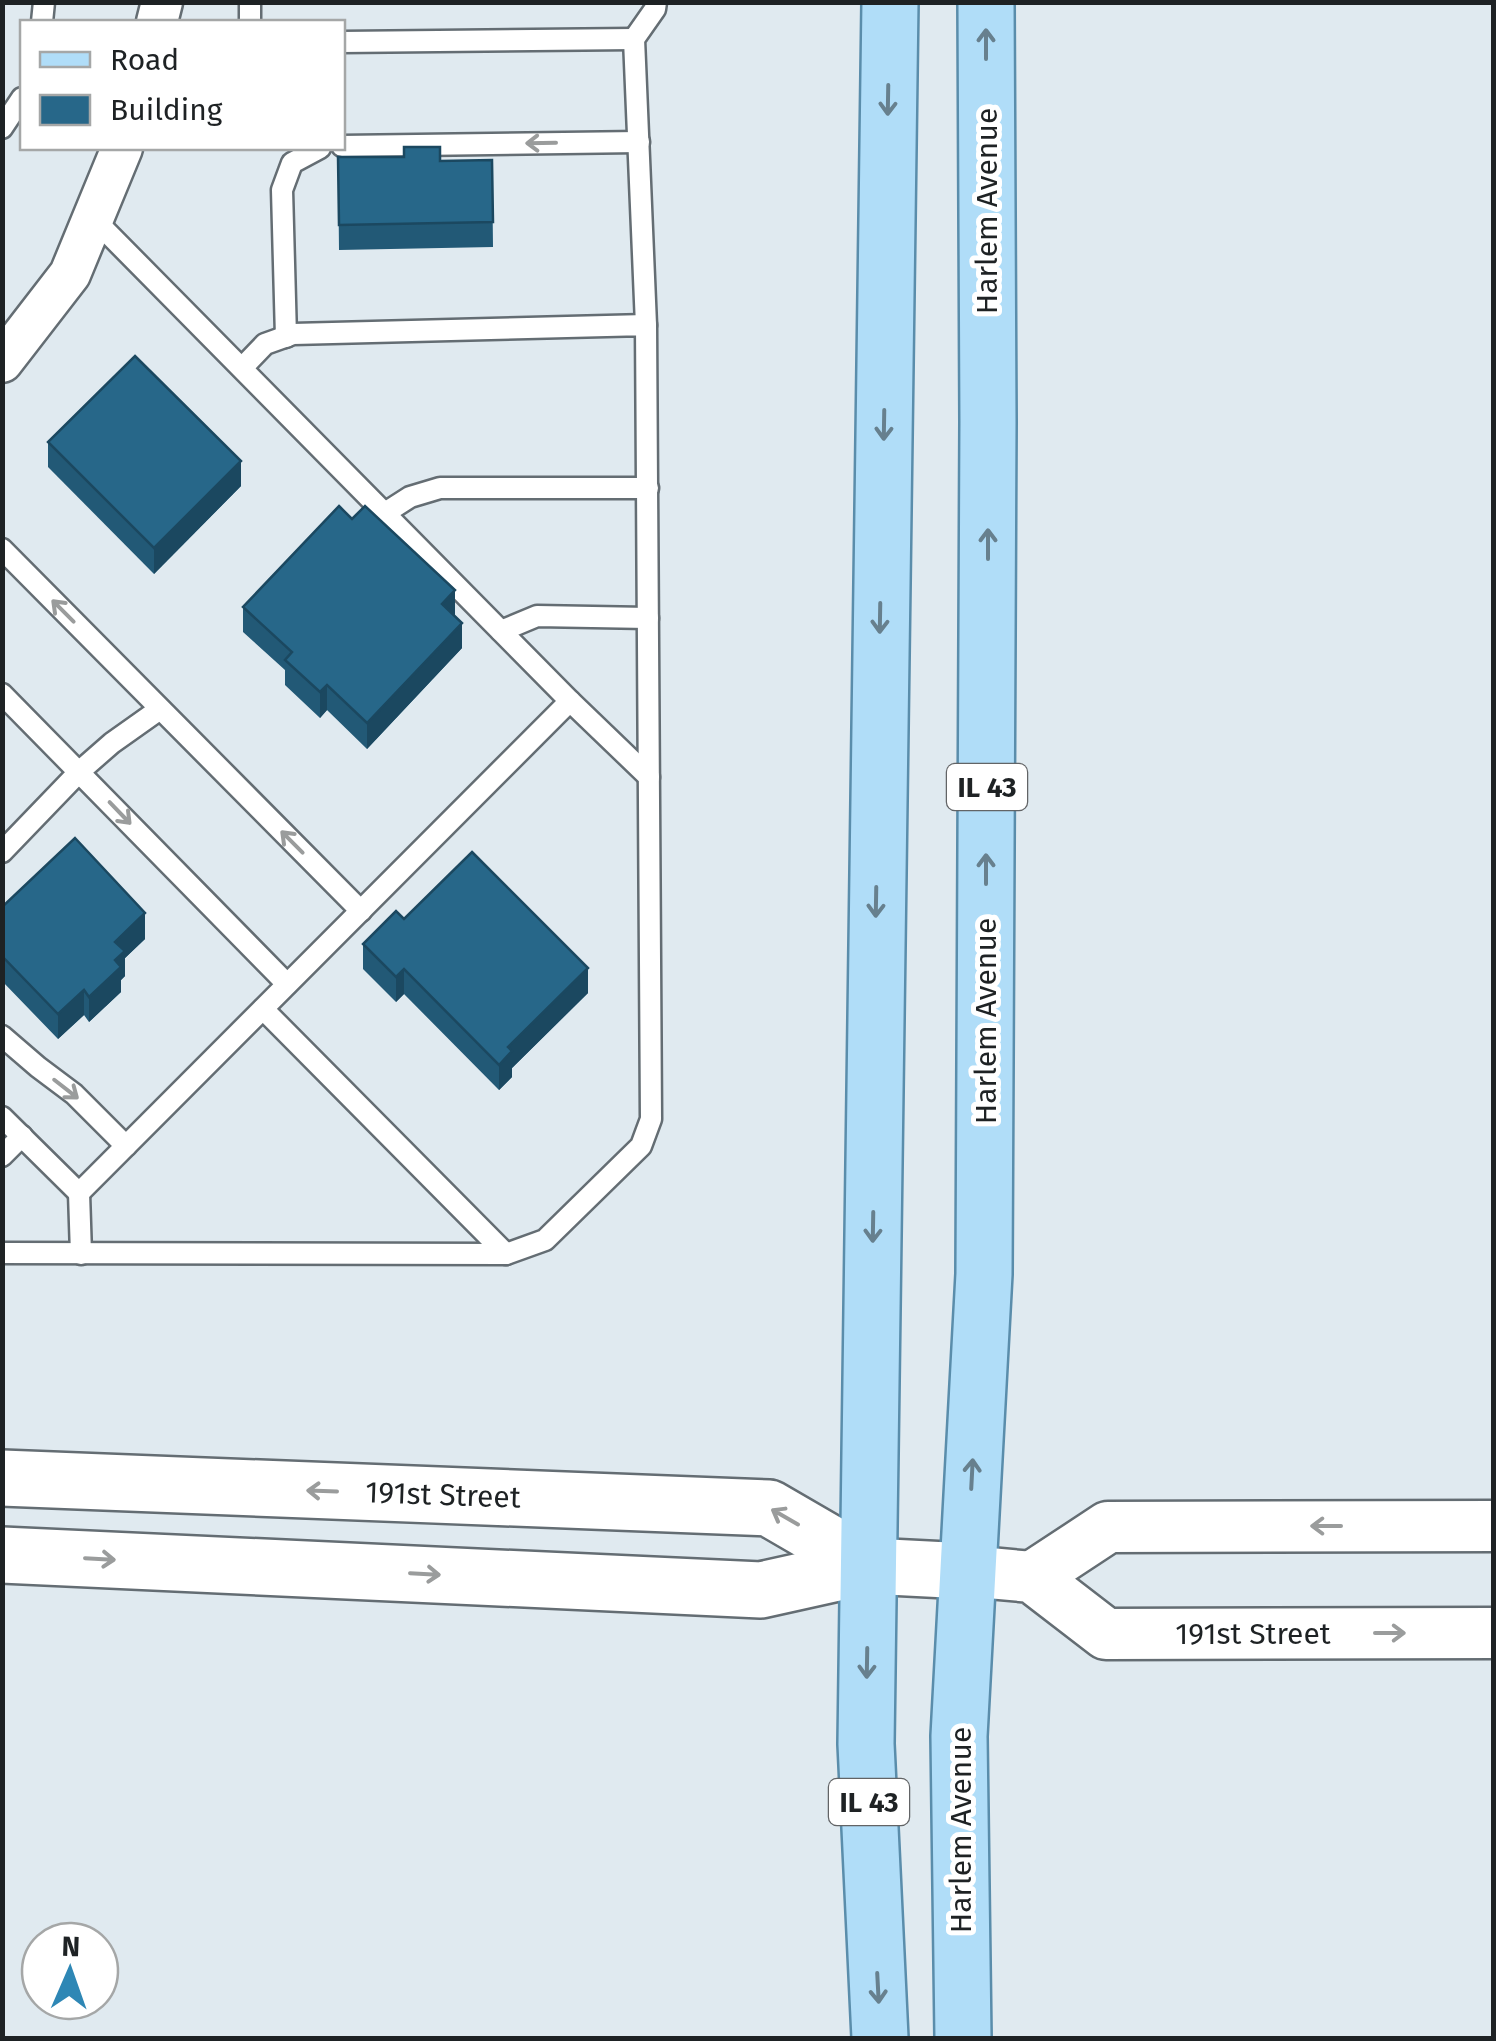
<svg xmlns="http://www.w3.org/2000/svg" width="1496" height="2041" font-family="'Fira Sans',sans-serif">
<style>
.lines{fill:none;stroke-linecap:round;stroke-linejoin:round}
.service-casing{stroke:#646d73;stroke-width:25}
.minor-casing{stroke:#646d73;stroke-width:45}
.tertiary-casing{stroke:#646d73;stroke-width:55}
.secondary-casing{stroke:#646d73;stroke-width:60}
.primary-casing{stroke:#5a8dab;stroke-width:60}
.service{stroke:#fff;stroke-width:20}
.minor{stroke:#fff;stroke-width:40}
.tertiary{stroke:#fff;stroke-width:50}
.secondary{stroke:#fff;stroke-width:55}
.primary{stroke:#b0ddf8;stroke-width:55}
.wall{fill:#225976}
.shaded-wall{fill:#1b4860}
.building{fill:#276789;stroke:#1b4860;stroke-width:2.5}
.oneway{stroke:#67808e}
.oneway2{stroke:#9a9c9c}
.labels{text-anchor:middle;stroke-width:10;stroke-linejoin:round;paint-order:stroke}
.shield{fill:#fff;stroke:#626466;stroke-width:2.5}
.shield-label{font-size:28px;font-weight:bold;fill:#1e2224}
.street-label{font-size:30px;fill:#1e2224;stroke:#fff}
</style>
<rect width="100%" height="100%" fill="#e0eaf0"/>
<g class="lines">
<!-- service casing -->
<g class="service-casing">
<g id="service">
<path d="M250,2V22"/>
<path d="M42,22L44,2"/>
<path d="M342,42L634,39"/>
<path d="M2,128L22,98"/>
<path d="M342,146L639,142"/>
<path d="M646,325L634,39L655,9L656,2"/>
<path d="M286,337L282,190L292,163L320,148"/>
<path d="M385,513L410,497L440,488H648"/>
<path d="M2,549L361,911"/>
<path d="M501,631L537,616L648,618"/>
<path d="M2,694L287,984"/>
<path d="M570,701L649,777"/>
<path d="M2,852L80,771L112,743L160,709"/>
<path d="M263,1009L506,1254"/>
<path d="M2,1036L38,1067L74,1094L126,1146"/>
<path d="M2,1117L79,1193L570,701L93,218"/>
<path d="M2,1156L22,1136"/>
<path d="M79,1193L81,1254"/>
<path d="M2,1253L506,1254L545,1240L641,1146L651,1119L646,325L293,334L265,344L242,368"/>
</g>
</g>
<!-- minor casing -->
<g class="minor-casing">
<g id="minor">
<path d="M157,22L162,2"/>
<path d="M2,362L70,274L122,148"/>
</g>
</g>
<!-- tertiary casing -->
<g class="tertiary-casing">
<g id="tertiary">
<path d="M967,1571L1032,1577L1106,1634L1494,1633"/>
<path d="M1032,1577L1108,1527L1494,1526"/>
</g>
</g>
<!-- secondary casing -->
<g class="secondary-casing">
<g id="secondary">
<path d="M2,1478L769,1508L869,1566"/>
<path d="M2,1555L761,1590L869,1566L967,1571"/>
</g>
</g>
<!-- primary casing -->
<g class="primary-casing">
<g id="primary">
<path d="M880,2038L866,1744L890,2"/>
<path d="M963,2038L959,1736L984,1274L988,422L986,2"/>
</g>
</g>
<!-- service -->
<use href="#service" class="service"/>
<!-- minor -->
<use href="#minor" class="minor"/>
<!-- tertiary -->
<use href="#tertiary" class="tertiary"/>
<!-- secondary -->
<use href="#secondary" class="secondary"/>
<!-- primary -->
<use href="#primary" class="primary"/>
</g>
<!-- wall -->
<g class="wall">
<path d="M338,157L440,161L492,160L493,247L339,250Z"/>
<path d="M48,442L241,486L154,574L48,467Z"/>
<path d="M243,607L455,616L462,648L367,749L327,710L320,718L285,685V670L243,632Z"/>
<path d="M2,907L145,939L125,958V976L121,980V992L89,1022L84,1015L58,1039L2,981Z"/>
<path d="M404,919L588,993L512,1068V1077L499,1090L404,994L396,1002L363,969V944Z"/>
</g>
<!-- shaded-wall -->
<g class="shaded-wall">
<path d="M241,461V486L154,574V548Z"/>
<path d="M455,590V616L442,604Z"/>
<path d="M462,623V648L367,749V723Z"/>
<path d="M327,685V710L320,718V692Z"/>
<path d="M145,913V939L125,958V976L121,980V992L89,1022V997L115,942Z"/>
<path d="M588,968V993L512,1068V1077L499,1090V1065L508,1047Z"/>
<path d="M404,969V994L396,1002V977Z"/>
<path d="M84,990V1015L58,1039V1014Z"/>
</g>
<!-- building -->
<g class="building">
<path d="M404,147H440V161L492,160L493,222L339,225L338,157H404Z"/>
<path d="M135,356L241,461L154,548L48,442Z"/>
<path d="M339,506L352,519L365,506L455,590L442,604L462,623L367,723L327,685L320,692L285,660L292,652L243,607Z"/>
<path d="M75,838L145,913L115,942L125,951L115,960L121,967L89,997L84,990L58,1014L2,956V907Z"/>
<path d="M472,852L588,968L508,1047L512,1051L499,1065L404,969L396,977L363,944L396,911L404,919Z"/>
</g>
<!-- one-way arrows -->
<defs><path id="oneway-shaft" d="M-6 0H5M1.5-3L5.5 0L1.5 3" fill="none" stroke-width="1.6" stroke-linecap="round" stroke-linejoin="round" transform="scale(2.5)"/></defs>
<g class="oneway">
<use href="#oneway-shaft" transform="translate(986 44) rotate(-90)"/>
<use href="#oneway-shaft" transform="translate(888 100) rotate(91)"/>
<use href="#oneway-shaft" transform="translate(884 425) rotate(91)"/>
<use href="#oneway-shaft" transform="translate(988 544) rotate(-90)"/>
<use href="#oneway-shaft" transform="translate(880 618) rotate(91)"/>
<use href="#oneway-shaft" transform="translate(986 869) rotate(-90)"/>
<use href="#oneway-shaft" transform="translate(876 902) rotate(91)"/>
<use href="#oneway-shaft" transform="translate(873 1227) rotate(91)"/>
<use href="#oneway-shaft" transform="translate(972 1474) rotate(-87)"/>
<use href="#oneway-shaft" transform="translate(867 1663) rotate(91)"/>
<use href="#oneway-shaft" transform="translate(878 1988) rotate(87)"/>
</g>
<g class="oneway2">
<use href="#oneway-shaft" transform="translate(541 143) rotate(179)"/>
<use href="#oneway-shaft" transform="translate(63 611) rotate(-135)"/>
<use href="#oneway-shaft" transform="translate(120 813) rotate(46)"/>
<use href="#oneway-shaft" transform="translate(292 842) rotate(-135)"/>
<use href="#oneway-shaft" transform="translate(66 1089) rotate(38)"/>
<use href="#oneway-shaft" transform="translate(322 1491) rotate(-178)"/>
<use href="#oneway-shaft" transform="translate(785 1517) rotate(-150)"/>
<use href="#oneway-shaft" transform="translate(1326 1526) rotate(180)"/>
<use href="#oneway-shaft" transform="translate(100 1559) rotate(3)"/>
<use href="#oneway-shaft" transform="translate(425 1574) rotate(3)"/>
<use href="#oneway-shaft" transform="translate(1390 1633)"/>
</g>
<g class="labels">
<!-- shield labels -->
<g class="shield">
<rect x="947" y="764" width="80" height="46" rx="8"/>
<rect x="829" y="1779" width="80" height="46" rx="8"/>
</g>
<g class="shield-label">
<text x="987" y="797">IL 43</text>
<text x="869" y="1812">IL 43</text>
</g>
<!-- street labels -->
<g class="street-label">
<text transform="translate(987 211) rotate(-90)" y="10">Harlem Avenue</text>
<text transform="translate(986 1021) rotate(-90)" y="10">Harlem Avenue</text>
<text transform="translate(443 1495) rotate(2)" y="10">191st Street</text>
<text x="1253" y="1644">191st Street</text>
<text transform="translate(961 1830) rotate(-90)" y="10">Harlem Avenue</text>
</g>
</g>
<!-- border -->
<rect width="1496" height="2041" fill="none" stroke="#1e2224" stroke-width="10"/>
<!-- legend -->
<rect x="20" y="20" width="325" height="130" fill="#ffffff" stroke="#a5a7a7" stroke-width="2.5"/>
<rect x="40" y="52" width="50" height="15" fill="#b0ddf8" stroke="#a5a7a7" stroke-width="2.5"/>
<text x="110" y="70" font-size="30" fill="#1e2224">Road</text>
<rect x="40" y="95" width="50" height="30" fill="#276789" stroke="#a5a7a7" stroke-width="2.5"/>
<text x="110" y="120" font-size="30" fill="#1e2224">Building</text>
<!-- north arrow -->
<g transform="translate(70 1971) rotate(2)"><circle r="48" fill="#ffffff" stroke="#a5a7a7" stroke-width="2.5"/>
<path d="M0-8L18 38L0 25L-18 38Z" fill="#2e87b5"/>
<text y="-15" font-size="28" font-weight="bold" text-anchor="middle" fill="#1e2224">N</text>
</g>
</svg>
